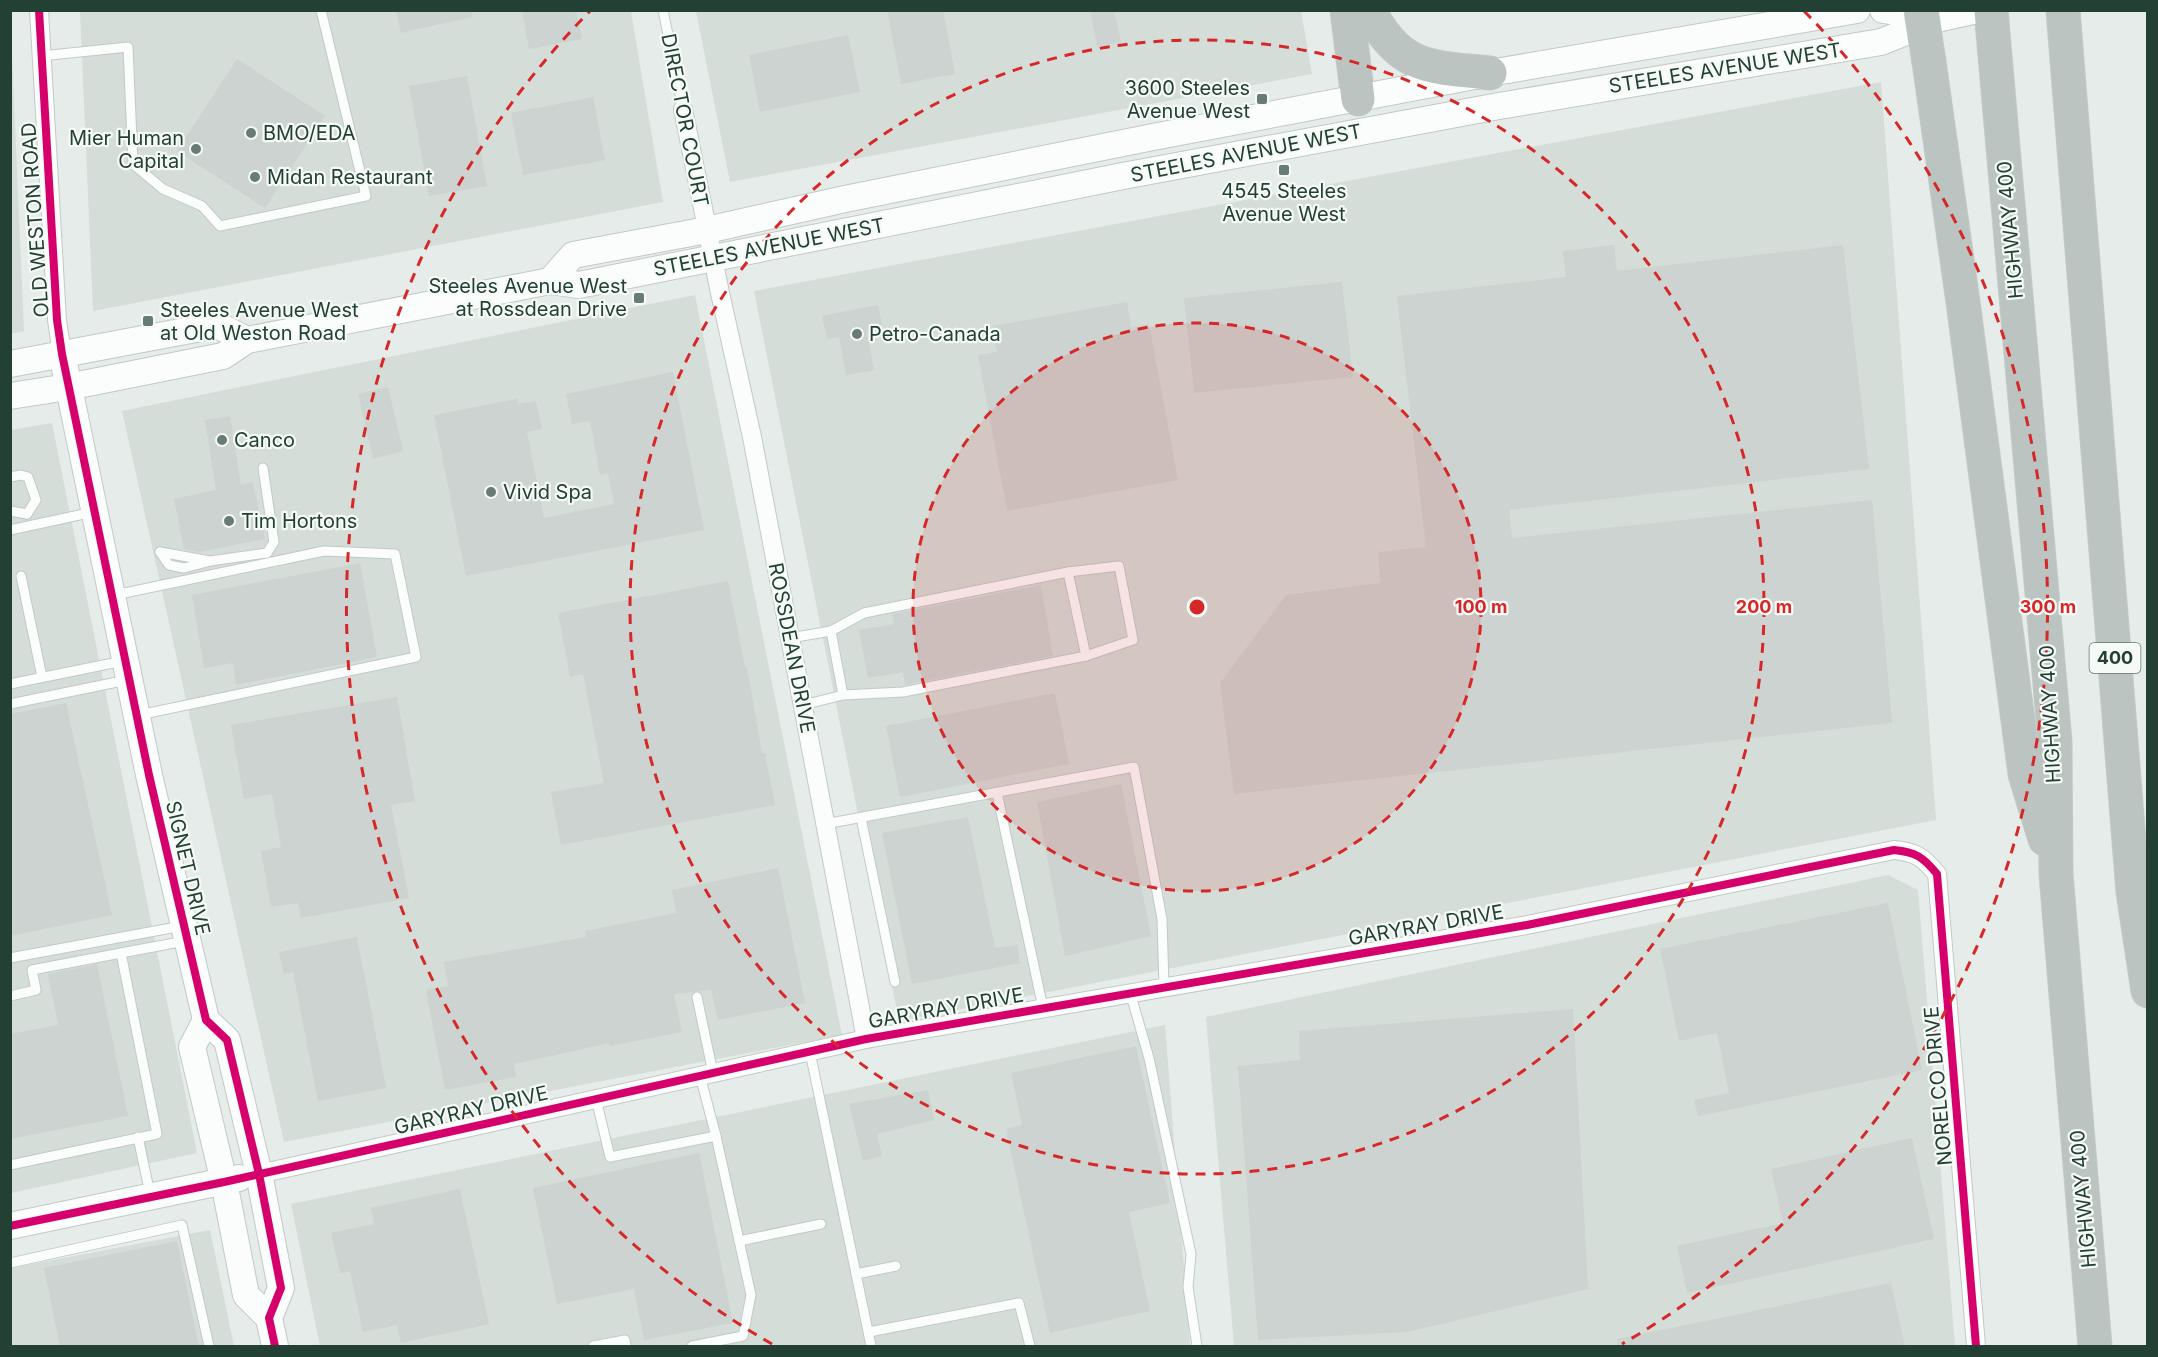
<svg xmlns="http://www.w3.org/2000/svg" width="2158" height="1357" font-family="Inter,sans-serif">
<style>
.built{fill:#d4ddd8}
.building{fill:#cdd3d0}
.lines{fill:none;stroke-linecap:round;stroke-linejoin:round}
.lane-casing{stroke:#c3c9c6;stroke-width:11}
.street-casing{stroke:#c3c9c6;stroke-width:20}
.secondary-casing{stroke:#c2c9c6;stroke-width:28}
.highway-casing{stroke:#c2cac7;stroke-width:35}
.lane{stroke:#fbfcfc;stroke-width:9}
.street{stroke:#fbfcfc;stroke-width:18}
.secondary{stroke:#fbfcfc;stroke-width:26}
.highway{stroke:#bbc4c0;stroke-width:33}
.highway-bridge-casing{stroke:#c2cac7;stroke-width:35;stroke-linecap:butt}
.highway-bridge{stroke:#bbc4c0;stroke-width:33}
.cycleway-casing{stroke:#f5faf7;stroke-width:11}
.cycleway{stroke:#d6006c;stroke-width:8}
.ring{fill:none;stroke:#d62828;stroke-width:3;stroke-dasharray:10 8}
.poi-dot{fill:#677c73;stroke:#f5faf7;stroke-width:2}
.labels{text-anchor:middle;stroke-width:4.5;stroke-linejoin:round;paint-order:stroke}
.shield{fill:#f5faf7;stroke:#62786e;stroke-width:1.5}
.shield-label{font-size:18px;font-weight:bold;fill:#234034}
.street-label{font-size:20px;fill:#234034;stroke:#f5faf7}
.poi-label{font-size:20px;fill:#234034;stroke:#f5faf7;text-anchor:start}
.centre{fill:#d62828;stroke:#f5faf7;stroke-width:3}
.ring-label{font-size:18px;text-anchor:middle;font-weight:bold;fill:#d62828;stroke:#f5faf7;stroke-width:4.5;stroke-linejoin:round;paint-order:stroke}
</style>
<rect width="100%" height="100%" fill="#e6ece9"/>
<!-- built -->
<g class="built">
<path d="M80,11H631L663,202L93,311Z"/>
<path d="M696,11H1301L1312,74L730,182Z"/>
<path d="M11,34L24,331L11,334H10Z"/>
<path d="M1881,82L1936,820L899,1021L754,291Z"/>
<path d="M695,295L842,1035L284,1142L122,411Z"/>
<path d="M52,423L197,1153L11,1193V430Z"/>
<path d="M1888,875L1918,890L1955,1346H1234L1206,1017Z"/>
<path d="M1165,1025L1190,1346H320L291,1204Z"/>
<path d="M210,1230L234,1346H11V1268Z"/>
</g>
<!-- building -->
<g class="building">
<path d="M396,10H471L472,17L401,33Z"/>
<path d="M522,10H576L582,39L529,49Z"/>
<path d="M887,10H943L955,74L901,84Z"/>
<path d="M1090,10H1114L1121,42L1097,47Z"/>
<path d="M848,35L860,92L760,112L749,55Z"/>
<path d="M237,59L325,116L265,208L177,151Z"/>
<path d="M467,76L487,186L429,196L409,86Z"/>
<path d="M593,97L605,160L523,175L511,113Z"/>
<path d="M1614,245L1617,271L1843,245L1869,469L1509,510L1512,538L1872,500L1892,723L1234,794L1220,683L1286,595L1380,583L1378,552L1426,547L1397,296L1566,277L1563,251Z"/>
<path d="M1342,282L1353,377L1194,393L1184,298Z"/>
<path d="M1127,302L1131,327L1149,324L1178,480L1007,511L978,355L997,352L993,326Z"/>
<path d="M878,305L883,330L867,333L874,370L846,375L839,337L827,339L822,316Z"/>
<path d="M673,372L704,530L466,576L434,415L517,399L518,404L536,401L542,429L527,432L544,518L614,504L608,473L600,475L590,421L572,424L566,394Z"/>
<path d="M388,387L403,451L373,459L358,394Z"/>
<path d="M230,416L241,485L253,482L265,539L199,552L184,549L174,499L216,490L205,420Z"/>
<path d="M360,563L377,657L236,685L233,663L204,668L192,595Z"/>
<path d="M728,581L745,667H747L762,753H765L775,805L561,845L551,792L604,783L583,674L570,677L558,613Z"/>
<path d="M1041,585L1053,656L905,685L903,672L868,678L859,630L894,624L892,614Z"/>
<path d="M1055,693L1069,764L900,797L886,726Z"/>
<path d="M397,697L415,801L391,805L409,898L301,918L298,903L271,907L261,851L281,847L272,794L244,799L231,725Z"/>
<path d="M66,703L112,915L10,936V714Z"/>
<path d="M1121,784L1151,936L1065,956L1037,802Z"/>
<path d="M968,817L995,948L1017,945L1020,963L912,984L882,833Z"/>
<path d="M778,868L805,1003L718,1020L711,990L674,994L682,1032L609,1046V1043L514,1064L516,1077L445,1090L426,990L448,986L444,962L586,937L585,931L676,913L672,890Z"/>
<path d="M1888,903L1922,1070L1698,1116L1694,1100L1729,1093L1717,1033L1679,1041L1660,949Z"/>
<path d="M357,937L386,1088L318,1101L293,972L284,974L279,952Z"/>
<path d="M97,964L128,1116L10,1139V1034L58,1025L48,974Z"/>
<path d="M1573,1009L1588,1289L1407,1332L1258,1340L1238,1066L1300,1060L1299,1031Z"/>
<path d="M1136,1046L1170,1203L1129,1212L1150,1311L1050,1333L1006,1129L1022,1125L1011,1073Z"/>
<path d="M928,1090L934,1120L877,1134L882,1156L863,1161L849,1104Z"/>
<path d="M1912,1138L1934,1239L1687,1293L1677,1246L1783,1223L1771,1169Z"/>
<path d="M699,1153L733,1323L644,1340L634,1289L557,1304L533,1188Z"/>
<path d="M460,1189L489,1324L401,1343L397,1325L363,1332L350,1271L340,1273L331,1233L374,1224L371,1208Z"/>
<path d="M177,1241L199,1347H60L44,1268Z"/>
<path d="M1891,1283L1905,1347H1618L1617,1339Z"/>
</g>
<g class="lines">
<!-- lane casing -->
<g class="lane-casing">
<g id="lane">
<path d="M663,10L683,109"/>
<path d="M41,56L128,47L133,164L163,189L202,206L220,226L366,196L321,10"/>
<path d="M10,477L21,475L28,477L36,500L27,514"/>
<path d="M10,511L27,514"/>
<path d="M10,530L93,512"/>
<path d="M160,552L210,561L267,553L274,542L263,468"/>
<path d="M160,552L169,565L184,568L207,562"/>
<path d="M1068,572L1119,566L1133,640L1086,656"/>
<path d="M21,576L42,677"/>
<path d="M115,595L324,551L395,554L416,657L139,715"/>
<path d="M831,631L864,613L1068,572L1086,656L903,692L843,695"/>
<path d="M790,638L831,631L843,695L803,705"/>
<path d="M10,684L123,661"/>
<path d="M10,704L127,680"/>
<path d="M997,793L1043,1008"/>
<path d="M861,818L895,982"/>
<path d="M825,824L1134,767L1162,919L1164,987"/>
<path d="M10,958L182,926"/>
<path d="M1130,992L1149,1058L1191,1254L1188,1287L1197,1346"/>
<path d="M10,996L36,990L32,970L121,953"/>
<path d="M697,997L713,1073"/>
<path d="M810,1052L871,1346"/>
<path d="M596,1099L610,1157L716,1136L700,1076"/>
<path d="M138,1137L150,1194"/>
<path d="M10,1165L157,1134L121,953L185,941"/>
<path d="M739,1241L821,1224"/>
<path d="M10,1263L182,1225L209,1346"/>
<path d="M856,1274L896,1266"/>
<path d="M869,1332L1019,1303L1030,1346"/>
<path d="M593,1346L625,1340L626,1346"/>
<path d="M692,1346L743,1336L751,1295L716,1136"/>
</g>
</g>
<!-- street casing -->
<g class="street-casing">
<g id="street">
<path d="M39,10L57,320L62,354"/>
<path d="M683,109L720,293L752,437L866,1039"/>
<path d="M259,1174L866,1039L1527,925L1894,850C1916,852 1923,857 1937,874L1976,1346"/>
</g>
</g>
<!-- secondary casing -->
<g class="secondary-casing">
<g id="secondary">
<path d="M1883,10L1938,18"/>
<path d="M550,281L573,255L707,230L845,199L1153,137L1490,73L1857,10"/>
<path d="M62,354L149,775L206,1020L227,1040L259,1174L281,1288L269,1318L275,1346"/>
<path d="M10,364L217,325L247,340"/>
<path d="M10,396L68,387L223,356L247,340L550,281L579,285L1123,176L1360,132L1499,106L1881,42L1941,18L1977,10"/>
<path d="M206,1020L192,1047L224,1182L246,1295L269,1318"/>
<path d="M10,1226L239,1178"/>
</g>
</g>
<!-- highway casing -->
<g class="highway-casing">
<g id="highway">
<path d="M1347,10L1358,99"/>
<path d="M1369,10C1400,70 1430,67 1490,73"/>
<path d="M1991,10L2055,742L2056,874L2095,1346"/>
<path d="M2063,10L2133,892L2148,991"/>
<path d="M1929,62L1963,302L2025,774L2045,839"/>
</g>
</g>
<!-- lane -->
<use href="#lane" class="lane"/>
<!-- street -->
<use href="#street" class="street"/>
<!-- secondary -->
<use href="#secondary" class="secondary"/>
<!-- highway -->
<use href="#highway" class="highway"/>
<!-- highway-bridge casing -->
<g class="highway-bridge-casing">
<path id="highway-bridge" d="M1921,10L1929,62"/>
</g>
<!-- highway-bridge -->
<use href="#highway-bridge" class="highway-bridge"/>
<!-- cycleway casing -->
<g class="cycleway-casing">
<g id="cycleway">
<path d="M39,10L57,320L62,354L149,775L206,1020L227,1040L259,1174L281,1288L269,1318L275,1346"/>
<path d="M10,1226L224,1182L866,1039L1527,925L1894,850C1916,852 1923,857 1937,874L1976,1346"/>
</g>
</g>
<!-- cycleway -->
<use href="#cycleway" class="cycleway"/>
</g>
<!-- distance rings -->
<circle cx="1197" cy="607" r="284" fill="#d62828" fill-opacity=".12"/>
<g class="ring">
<circle cx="1197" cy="607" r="284"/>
<circle cx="1197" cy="607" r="567"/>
<path d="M772 1344A851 851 0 0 1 590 11M1804 11A851 851 0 0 1 1622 1344"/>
</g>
<!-- markers -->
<g class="poi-dot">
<rect x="1256" y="93" width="12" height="12" rx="3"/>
<circle cx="251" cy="133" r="6"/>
<circle cx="196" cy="149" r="6"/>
<rect x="1278" y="164" width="12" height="12" rx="3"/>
<circle cx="255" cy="177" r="6"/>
<rect x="633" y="292" width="12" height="12" rx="3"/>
<rect x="142" y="315" width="12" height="12" rx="3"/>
<circle cx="857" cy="334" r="6"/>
<circle cx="222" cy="440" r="6"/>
<circle cx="491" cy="492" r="6"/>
<circle cx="229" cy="521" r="6"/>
</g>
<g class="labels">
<!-- shield labels -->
<rect class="shield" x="2089.5" y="643" width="51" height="30" rx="4.5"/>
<g class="shield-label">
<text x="2115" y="664">400</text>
</g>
<!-- street labels -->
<g class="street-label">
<text transform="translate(1725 68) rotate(-9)" y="7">STEELES AVENUE WEST</text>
<text transform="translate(685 120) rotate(79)" y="7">DIRECTOR COURT</text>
<text transform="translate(1246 153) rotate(-11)" y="7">STEELES AVENUE WEST</text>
<text transform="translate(35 220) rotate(-94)" y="7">OLD WESTON ROAD</text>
<text transform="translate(2010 230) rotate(-95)" y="7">HIGHWAY 400</text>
<text transform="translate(769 247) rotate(-11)" y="7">STEELES AVENUE WEST</text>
<text transform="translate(792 648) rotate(79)" y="7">ROSSDEAN DRIVE</text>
<text transform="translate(2050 714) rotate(-93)" y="7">HIGHWAY 400</text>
<text transform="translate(188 868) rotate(77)" y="7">SIGNET DRIVE</text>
<text transform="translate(1426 925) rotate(-10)" y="7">GARYRAY DRIVE</text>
<text transform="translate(946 1008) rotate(-10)" y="7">GARYRAY DRIVE</text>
<text transform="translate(1938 1086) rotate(-95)" y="7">NORELCO DRIVE</text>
<text transform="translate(471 1110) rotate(-13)" y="7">GARYRAY DRIVE</text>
<text transform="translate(2083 1199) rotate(-95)" y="7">HIGHWAY 400</text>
</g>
<!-- poi labels -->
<g class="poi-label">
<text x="1250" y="95" text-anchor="end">3600 Steeles<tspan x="1250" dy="23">Avenue West</tspan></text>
<text x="263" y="140">BMO/EDA</text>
<text x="184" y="145" text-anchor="end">Mier Human<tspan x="184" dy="23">Capital</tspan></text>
<text x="267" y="184">Midan Restaurant</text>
<text x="1284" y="198" text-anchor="middle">4545 Steeles<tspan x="1284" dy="23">Avenue West</tspan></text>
<text x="627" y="293" text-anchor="end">Steeles Avenue West<tspan x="627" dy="23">at Rossdean Drive</tspan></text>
<text x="160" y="317">Steeles Avenue West<tspan x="160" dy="23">at Old Weston Road</tspan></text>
<text x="869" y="341">Petro-Canada</text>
<text x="234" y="447">Canco</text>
<text x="503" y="499">Vivid Spa</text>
<text x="241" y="528">Tim Hortons</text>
</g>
</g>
<circle cx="1197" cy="607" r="9" class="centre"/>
<g class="ring-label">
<text x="1481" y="613">100 m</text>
<text x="1764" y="613">200 m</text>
<text x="2048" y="613">300 m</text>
</g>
<!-- border -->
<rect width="2158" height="1357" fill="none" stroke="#234034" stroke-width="24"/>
</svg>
